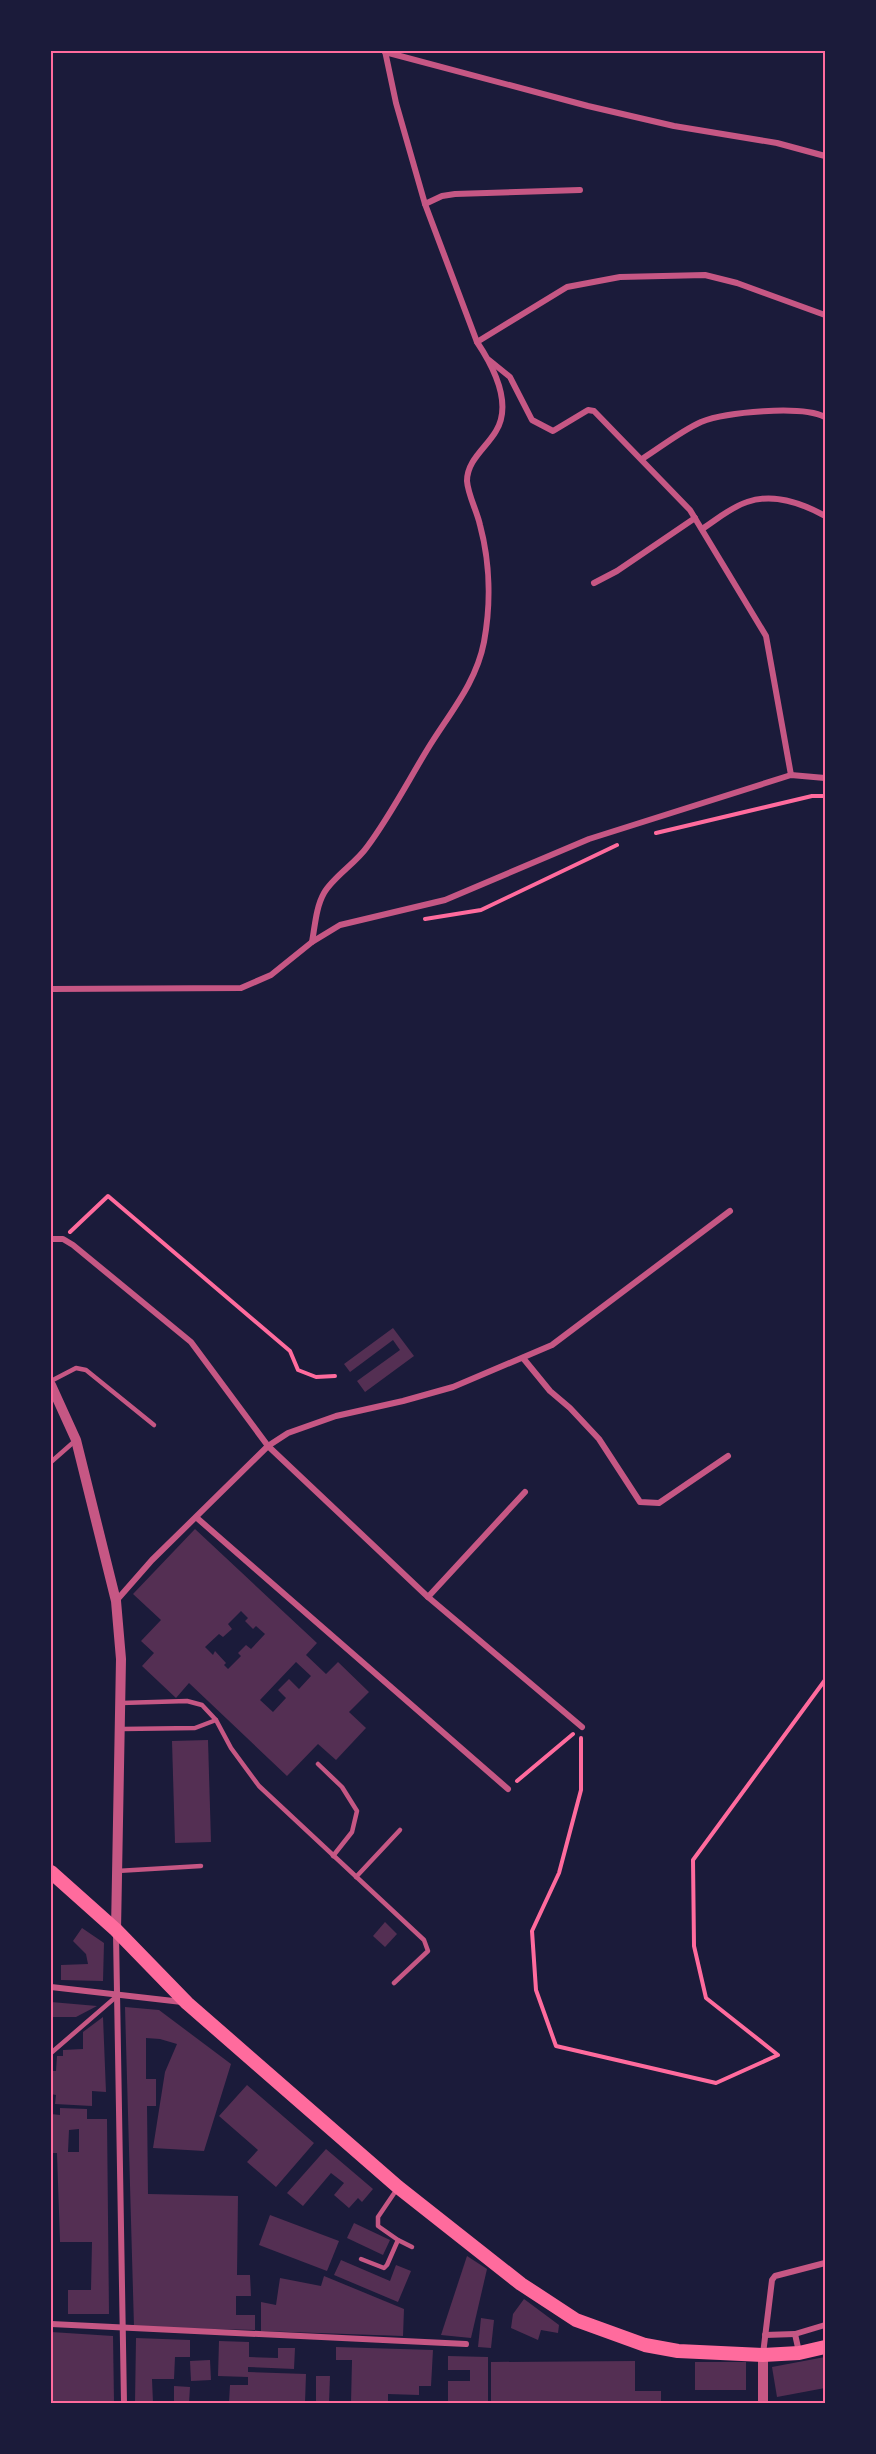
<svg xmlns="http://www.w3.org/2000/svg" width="876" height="2454" font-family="Poppins,sans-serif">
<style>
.building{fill:#542f53;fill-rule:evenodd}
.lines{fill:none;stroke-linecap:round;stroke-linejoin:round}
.path{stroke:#ff6b9d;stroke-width:4}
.service{stroke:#c65784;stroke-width:4.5}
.minor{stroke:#c65784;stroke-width:6}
.tertiary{stroke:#c65784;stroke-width:10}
.primary{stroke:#ff6b9d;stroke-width:14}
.neatline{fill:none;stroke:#ff6b9d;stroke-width:2}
</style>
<rect width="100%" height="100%" fill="#1b1b3a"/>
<!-- building -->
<g class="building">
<path d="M393,1328L414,1356L365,1392L357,1381L400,1350L393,1340L350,1372L344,1364Z"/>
<path d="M195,1529L317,1643L306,1655L326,1674L338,1662L369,1692L349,1712L366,1728L336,1760L318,1744L287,1776L189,1683L176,1698L142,1666L154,1653L141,1641L161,1620L133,1594ZM241,1611L248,1618L245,1621L253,1629L256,1626L265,1634L251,1649L246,1645L238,1653L241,1656L228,1669L224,1665L226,1663L215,1651L213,1655L205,1647L219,1634L223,1637L232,1629L228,1624ZM296,1662L311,1676L299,1689L289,1679L278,1690L286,1698L273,1712L260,1700Z"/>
<path d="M208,1740L211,1842L175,1843L172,1741Z"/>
<path d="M385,1922L397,1934L385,1947L373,1936Z"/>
<path d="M82,1928L104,1943L103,1981L61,1980V1965L88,1964L86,1954L73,1941Z"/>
<path d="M51,2002L97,2006L76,2017H51Z"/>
<path d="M125,2007L159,2010L231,2064L204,2151L153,2148L165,2072L177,2044L160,2039L146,2038V2079H156V2106H147L148,2194L238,2196L237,2275H250L251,2296H236V2315H255V2330L134,2327Z"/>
<path d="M103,2017L106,2092L92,2091V2106L55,2104L56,2095L51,2094V2071H56L57,2056H63V2050L83,2049V2032Z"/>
<path d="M247,2085L314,2143L276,2187L247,2162L258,2150L219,2116Z"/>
<path d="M60,2108L87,2109V2119H107L109,2314H68V2290H91L92,2242H60L57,2153H51V2114L60,2115ZM79,2129V2152H68L69,2130Z"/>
<path d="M326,2149L373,2189L362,2202L358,2198L349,2208L334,2195L344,2183L331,2173L303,2206L287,2193Z"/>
<path d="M270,2215L339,2241L327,2271L259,2245Z"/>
<path d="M354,2223L390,2240L383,2255L347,2238Z"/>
<path d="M467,2256L487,2269L471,2338L441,2335Z"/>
<path d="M341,2260L390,2281L396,2265L411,2271L398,2302L334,2275Z"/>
<path d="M324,2276L404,2309L403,2336L261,2331V2302L276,2305L280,2278L321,2286Z"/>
<path d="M524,2299L559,2325L558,2333L541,2330L538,2340L511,2328L513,2314Z"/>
<path d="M481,2318L494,2320L491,2348L478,2347Z"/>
<path d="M51,2332L113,2336L114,2403H51Z"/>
<path d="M136,2338L190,2340V2357H175L174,2379H152L153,2403H135Z"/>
<path d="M219,2341L249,2342V2357L278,2358V2348H295L294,2369L248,2367V2372L306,2374L305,2403H229L230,2385H248V2377L218,2376Z"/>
<path d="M336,2347L433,2350L431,2386H419V2395L388,2394V2403H351L352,2360H336Z"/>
<path d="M448,2356L488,2357V2403L448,2401V2381H470V2370H448Z"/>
<path d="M825,2357V2388L777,2397L772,2367Z"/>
<path d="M210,2360L211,2380L191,2381L190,2361Z"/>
<path d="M635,2361V2391H661V2403H491V2362Z"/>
<rect x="695" y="2362" width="51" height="28"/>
<path d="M316,2376H330L329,2403H316Z"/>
<path d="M174,2386L190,2387L189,2403H174Z"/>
</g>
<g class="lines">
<!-- path -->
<g class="path">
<path d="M656,833L812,796H825"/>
<path d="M425,919L481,910L617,845"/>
<path d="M70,1232L108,1196L290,1351L298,1370L316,1377L335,1376"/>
<path d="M581,1738V1790L559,1873L532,1931L536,1990L556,2046L716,2083L778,2055L706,1998L694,1946L693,1860L825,1680"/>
<path d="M517,1781L573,1734"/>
</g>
<!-- service -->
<g class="service">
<path d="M51,1381L76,1368L86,1370L154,1425"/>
<path d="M51,1462L76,1440"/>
<path d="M121,1703L187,1701L202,1705L216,1720L231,1748L259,1786L424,1940L428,1951L394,1983"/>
<path d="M122,1729L195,1728L216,1720"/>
<path d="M318,1764L342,1787L357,1811L352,1832L333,1856"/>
<path d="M117,1871L201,1866"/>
<path d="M356,1877L400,1830"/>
<path d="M51,2053L117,1996"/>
<path d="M398,2240L412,2247"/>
<path d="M361,2259L384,2268L387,2265L398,2240L378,2226V2217L397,2189"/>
</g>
<!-- minor -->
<g class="minor">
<path d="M385,52L588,106L674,126L777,143L825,156"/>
<path d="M425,204L442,196L455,194L580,190"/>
<path d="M477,342L567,287L620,277L705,275L737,283L825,315"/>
<path d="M489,360L510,377L532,420L553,431L588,410L594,411L690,510L766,636L791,775"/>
<path d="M642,459C661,447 681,431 701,422C726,412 801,405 825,417"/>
<path d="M702,529C716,520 731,507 747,502C773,493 802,503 825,516"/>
<path d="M594,583L617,571L695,518"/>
<path d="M312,942C315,926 316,907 324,893C333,877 356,863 367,847C390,816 407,783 427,750C448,715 476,684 484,642C491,604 490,562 480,525C477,511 468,495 467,481C467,460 487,447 496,431C513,403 493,366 477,342L425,204L396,103L385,51"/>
<path d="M51,989L241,988L271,975L312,942L340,925L445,900L589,839L791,775L825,778"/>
<path d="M51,1239H63L73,1245L191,1342L268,1446L428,1597L582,1727"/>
<path d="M523,1358L550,1391L570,1408L599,1439L640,1502L659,1503L728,1456"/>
<path d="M197,1518L508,1789"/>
<path d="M428,1597L525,1492"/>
<path d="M116,1601L152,1560L268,1446L288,1433L336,1416L403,1401L453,1387L552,1345L730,1211"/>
<path d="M116,1934L124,2403"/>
<path d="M51,1987L182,2002"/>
<path d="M51,2324L466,2344"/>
<path d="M765,2335L795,2334"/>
<path d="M799,2352L795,2334L825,2325"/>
<path d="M763,2354L772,2280L775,2276L825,2263"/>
</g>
<!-- tertiary -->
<g class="tertiary">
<path d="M51,1385L76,1440L116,1601L121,1659L116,1930"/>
<path d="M763,2403V2355"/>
</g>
<!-- primary -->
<path class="primary" d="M51,1872L116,1930L187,2003L398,2187L521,2284L576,2320L645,2345L678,2351L763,2355L799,2353L825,2347"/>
</g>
<!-- border -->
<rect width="876" height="2454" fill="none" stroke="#1b1b3a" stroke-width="105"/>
<rect x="52" y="52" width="772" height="2350" class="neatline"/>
</svg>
